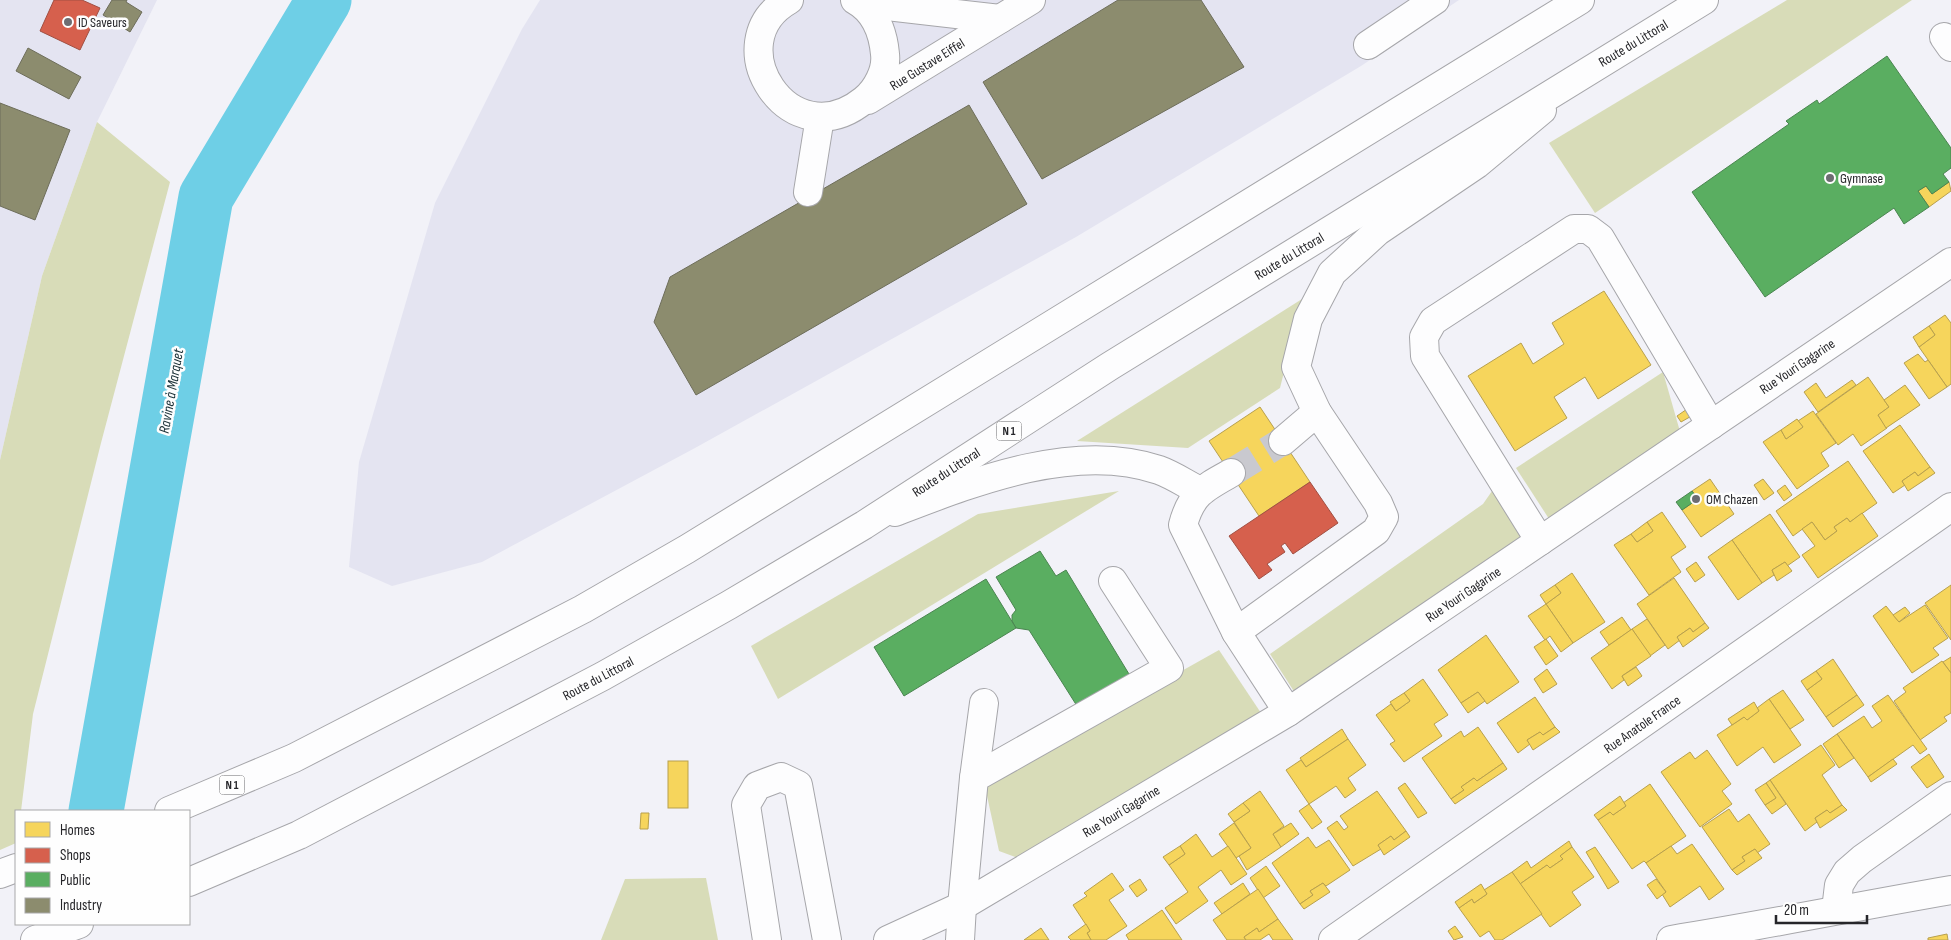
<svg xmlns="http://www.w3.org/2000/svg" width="1951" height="940" font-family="'Sofia Sans Condensed',sans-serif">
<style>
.built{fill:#e4e4f1}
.green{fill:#d8dcb8}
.homes{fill:#f6d55c;stroke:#b8a04d}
.shops{fill:#d6604d;stroke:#a14f42}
.public{fill:#5aae61;stroke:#4a8550}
.industry{fill:#8c8c6e;stroke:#6d6d5a}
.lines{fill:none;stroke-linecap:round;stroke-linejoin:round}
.river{stroke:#6ecfe6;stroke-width:55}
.minor-tunnel{stroke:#c9c9cf;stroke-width:28;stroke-dasharray:28 14;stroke-linecap:butt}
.minor-casing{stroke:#a6a6aa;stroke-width:30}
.highway-casing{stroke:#a6a6aa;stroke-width:30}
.minor{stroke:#fdfdfe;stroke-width:28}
.highway{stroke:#fdfdfe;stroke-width:28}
.poi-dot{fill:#6d6d72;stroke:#fefefe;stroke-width:2}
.labels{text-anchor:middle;stroke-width:5;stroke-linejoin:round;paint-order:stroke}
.shield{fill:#fefefe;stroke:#67676a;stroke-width:1}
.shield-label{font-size:12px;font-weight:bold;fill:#26262a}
.poi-label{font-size:14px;fill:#26262a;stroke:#fefefe;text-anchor:start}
.street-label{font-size:14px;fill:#26262a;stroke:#fefefe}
.water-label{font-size:15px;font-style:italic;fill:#1a3036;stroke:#fefefe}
</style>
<rect width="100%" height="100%" fill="#f2f2f8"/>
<!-- built -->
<g class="built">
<path d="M0,0H157L97,122L42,276L0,460Z"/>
<path d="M540,0H1459L1361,66L1076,237L695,448L482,562L392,586L349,567L359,462L435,203L522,29Z"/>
</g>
<!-- green -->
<g class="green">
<path d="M1787,0H1912L1595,213L1549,143Z"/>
<path d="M97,122L170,182L101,443L33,714L21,811H16V843L0,850V460L42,276Z"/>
<path d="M1302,299L1280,388L1188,448L1077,441Z"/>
<path d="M1663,372L1681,435L1553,525L1516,468Z"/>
<path d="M1499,481L1533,539L1295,693L1270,654L1483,504Z"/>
<path d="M1119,491L778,699L751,646L978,514Z"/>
<path d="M1219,650L1261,713L1021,859L999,851L984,782Z"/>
<path d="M706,878L718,940H601L625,879Z"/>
</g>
<!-- homes -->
<g class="homes">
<path d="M1949,182L1951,191L1929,207L1918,191L1926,186L1932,194Z"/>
<path d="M1604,291L1651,365L1598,399L1585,377L1554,397L1567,418L1515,451L1468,376L1521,343L1533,364L1564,344L1552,323Z"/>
<path d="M1945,315L1951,323V384L1947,387L1919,347L1935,335L1929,326Z"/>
<path d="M1929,326L1935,335L1919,347L1913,337Z"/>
<path d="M1918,354L1925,362L1928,360L1947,387L1929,399L1904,363Z"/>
<path d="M1868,377L1889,407L1878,415L1887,428L1861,446L1853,434L1838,445L1816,414Z"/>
<path d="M1852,380L1856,385L1818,412L1804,392L1816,383L1826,398Z"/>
<path d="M1905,385L1920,405L1886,428L1878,415L1889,407L1884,400Z"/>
<path d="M1260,407L1310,482L1259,516L1209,441Z"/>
<path d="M1690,407L1695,414L1681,422L1677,416Z"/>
<path d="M1813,411L1836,443L1821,453L1829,466L1797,489L1763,442L1781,430L1786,439L1803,427L1798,421Z"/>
<path d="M1797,419L1803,427L1786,439L1781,430Z"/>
<path d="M1900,425L1930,467L1918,476L1915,472L1902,481L1905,485L1893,493L1863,451Z"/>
<path d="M1848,461L1877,503L1850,522L1847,518L1834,527L1837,531L1825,540L1812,522L1793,536L1776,511Z"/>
<path d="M1930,467L1935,473L1908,491L1902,481L1915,472L1918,476Z"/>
<path d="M1710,479L1734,514L1701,537L1682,510L1698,499L1692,491Z"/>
<path d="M1763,479L1774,493L1764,500L1754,485Z"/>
<path d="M1785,485L1792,495L1784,501L1777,491Z"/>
<path d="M1662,512L1686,547L1671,557L1681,572L1649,595L1614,545L1631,534L1637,542L1653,531L1647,522Z"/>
<path d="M1862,513L1878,536L1818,578L1802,555L1815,546L1802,529L1812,522L1825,540L1837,531L1834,527L1847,518L1850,522Z"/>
<path d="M1770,514L1800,557L1787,566L1785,562L1772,570L1774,575L1762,583L1732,540Z"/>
<path d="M1647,522L1653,531L1637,542L1631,534Z"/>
<path d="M1732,540L1762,583L1738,600L1708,557Z"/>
<path d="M1696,562L1705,575L1695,582L1686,569Z"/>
<path d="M1785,562L1792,571L1777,581L1772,570Z"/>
<path d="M1572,573L1605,622L1573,643L1546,604L1561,593L1555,585Z"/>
<path d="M1674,578L1705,623L1693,632L1690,628L1677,637L1680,640L1668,649L1637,604Z"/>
<path d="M1555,585L1561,593L1546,604L1540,595Z"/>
<path d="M1951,585V640L1925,603Z"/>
<path d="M1546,604L1573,643L1561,652L1550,636L1545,640L1528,616Z"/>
<path d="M1925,605L1948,638L1933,648L1939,655L1912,673L1873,616L1886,606L1899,622Z"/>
<path d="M1905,607L1910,613L1899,622L1893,615Z"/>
<path d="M1622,617L1631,630L1609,645L1600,632Z"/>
<path d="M1647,619L1665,645L1650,656L1632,629Z"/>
<path d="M1705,623L1709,628L1683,647L1677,637L1690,628L1693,632Z"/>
<path d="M1632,629L1651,656L1622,676L1624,680L1612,689L1591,658Z"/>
<path d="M1486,635L1519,682L1487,704L1478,692L1461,703L1438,670Z"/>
<path d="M1546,639L1558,656L1546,665L1534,647Z"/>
<path d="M1951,657V673L1943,662Z"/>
<path d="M1833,659L1857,695L1826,717L1807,690L1822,679L1816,671Z"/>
<path d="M1942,661L1951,673V713L1944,717L1947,721L1920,740L1894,701L1906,692L1903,688Z"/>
<path d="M1636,667L1642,676L1628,686L1622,676Z"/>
<path d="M1547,669L1557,684L1543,693L1534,679Z"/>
<path d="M1816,671L1822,679L1807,690L1801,681Z"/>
<path d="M1423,679L1448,715L1434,724L1442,736L1404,762L1390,744L1395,741L1376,715L1391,704L1396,711L1410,701L1404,693Z"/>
<path d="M1783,690L1804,720L1790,729L1769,699Z"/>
<path d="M1478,692L1485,701L1468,713L1461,703Z"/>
<path d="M1404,693L1410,701L1396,711L1390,702Z"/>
<path d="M1857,695L1864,705L1833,727L1826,717Z"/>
<path d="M1888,695L1927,749L1920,754L1913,745L1868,777L1837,734L1864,716L1872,728L1882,721L1872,706Z"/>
<path d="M1535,697L1555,727L1543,735L1540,732L1527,740L1530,744L1518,753L1497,723Z"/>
<path d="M1769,699L1801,745L1774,763L1763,747L1737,766L1717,735L1744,717L1747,720L1759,711L1757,708Z"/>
<path d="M1754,702L1759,711L1747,720L1744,717L1732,725L1728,719Z"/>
<path d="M1478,727L1503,763L1477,781L1474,778L1461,787L1464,790L1451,799L1422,758L1461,731L1464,737Z"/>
<path d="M1555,727L1560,732L1533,750L1527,740L1540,732L1543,735Z"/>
<path d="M1342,729L1348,739L1306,767L1300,758Z"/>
<path d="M1837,734L1854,758L1839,768L1823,744Z"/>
<path d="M1348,739L1366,765L1348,778L1356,790L1345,798L1336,786L1309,804L1286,770L1301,760L1306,767Z"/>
<path d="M1821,745L1835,765L1822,775L1842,805L1830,813L1827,810L1815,818L1817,822L1805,831L1770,780Z"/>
<path d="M1707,750L1731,784L1722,791L1732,804L1700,827L1661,772L1690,752L1695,759Z"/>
<path d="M1929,754L1944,777L1927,788L1911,767Z"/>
<path d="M1893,759L1897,764L1871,782L1868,777Z"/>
<rect x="668" y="761" width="20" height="47"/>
<path d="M1503,763L1507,769L1455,804L1451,799L1464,790L1461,787L1474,778L1477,781Z"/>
<path d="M1770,780L1786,804L1772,814L1765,805L1776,798L1766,783Z"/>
<path d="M1405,783L1427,813L1418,818L1398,788Z"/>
<path d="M1766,783L1776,798L1765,805L1755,790Z"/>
<path d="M1650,784L1686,836L1646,863L1644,861L1632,869L1598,820L1610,812L1613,815L1626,806L1623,803Z"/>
<path d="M1260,791L1284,826L1273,834L1281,847L1247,870L1239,856L1251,848L1234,822L1250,811L1243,803Z"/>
<path d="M1377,791L1406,831L1394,840L1391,836L1378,845L1381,849L1353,866L1327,828L1337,821L1344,830L1348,827L1340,816Z"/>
<path d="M1620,796L1626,806L1613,815L1610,812L1598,820L1594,815Z"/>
<path d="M1243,803L1250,811L1234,822L1228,814Z"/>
<path d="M1309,804L1322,822L1312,829L1299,811Z"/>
<path d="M1842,805L1847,810L1820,828L1815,818L1827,810L1830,813Z"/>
<path d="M1729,809L1738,822L1749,814L1770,844L1757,853L1755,849L1742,857L1745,861L1732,870L1702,827Z"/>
<path d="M641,813H649L648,829H640Z"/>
<path d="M1234,823L1251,848L1236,858L1219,834Z"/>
<path d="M1291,823L1299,834L1281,847L1273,834Z"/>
<path d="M1406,831L1410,837L1384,855L1378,845L1391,836L1394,840Z"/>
<path d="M1196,834L1212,857L1228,846L1247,874L1231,885L1221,870L1198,887L1208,901L1176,924L1165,908L1188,892L1169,865L1185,854L1180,846Z"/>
<path d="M1308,837L1316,848L1329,840L1350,870L1326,886L1323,883L1310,891L1313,895L1300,904L1272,863Z"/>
<path d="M1569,841L1572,847L1560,856L1563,859L1550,868L1547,865L1520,884L1512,872L1527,861L1531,868Z"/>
<path d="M1692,844L1724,889L1709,900L1700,886L1670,907L1662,894L1666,892L1646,863L1671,846L1677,854Z"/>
<path d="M1180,846L1185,854L1169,865L1163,857Z"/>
<path d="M1572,847L1594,877L1572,892L1581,905L1550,927L1520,884L1547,865L1550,868L1563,859L1560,856Z"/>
<path d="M1595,847L1619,882L1608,889L1586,852Z"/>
<path d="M1755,849L1762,858L1737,875L1732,870L1745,861L1742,857Z"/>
<path d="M1266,866L1280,886L1263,898L1250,878Z"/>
<path d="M1512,872L1542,914L1502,940H1495L1489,931L1480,937L1459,908L1472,899L1474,903L1487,894L1484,890Z"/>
<path d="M1112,873L1124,890L1109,900L1127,926L1106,940H1091L1087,933L1090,931L1073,905L1087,896L1084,893Z"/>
<path d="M1140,879L1147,890L1137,897L1129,886Z"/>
<path d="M1656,879L1666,892L1657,899L1647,885Z"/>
<path d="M1243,883L1250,894L1222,914L1214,903Z"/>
<path d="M1323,883L1330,892L1304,909L1300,904L1313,895L1310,891Z"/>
<path d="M1481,884L1487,894L1474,903L1472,899L1459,908L1455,902Z"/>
<path d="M1258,889L1278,919L1259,932L1257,928L1244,937L1246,940H1227L1213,920Z"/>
<path d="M1162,910L1182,940H1129L1126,935Z"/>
<path d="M1278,919L1293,940H1273L1269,934L1260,940H1246L1244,937L1257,928L1259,932Z"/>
<path d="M1086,924L1090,931L1087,933L1091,940H1071L1068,937Z"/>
<path d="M1455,926L1463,937L1454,940L1448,931Z"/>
<path d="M1041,928L1049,940H1024Z"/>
<path d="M1947,934L1948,940H1928V938Z"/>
</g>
<!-- shops -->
<g class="shops">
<path d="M54,0H82L100,8L80,50L40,31Z"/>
<path d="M1310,482L1338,523L1293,554L1285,543L1281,546L1285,552L1267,564L1272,570L1259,579L1229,536Z"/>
</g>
<!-- public -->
<g class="public">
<path d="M1887,56L1951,148V168L1943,174L1949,182L1932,194L1926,186L1918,191L1929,207L1904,224L1894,208L1765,297L1692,192L1789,124L1786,121L1817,100L1819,104Z"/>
<path d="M1692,491L1698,499L1682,510L1676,502Z"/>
<path d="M1040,551L1056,576L1066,570L1132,679L1077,706L1029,630L1016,628L1012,621V615L1016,610L996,577Z"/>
<path d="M986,579L1016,628L904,696L874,647Z"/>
</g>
<!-- industry -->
<g class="industry">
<path d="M112,0H127L126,2L142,12L130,32L103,15Z"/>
<path d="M1118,0H1201L1244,67L1042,179L983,82Z"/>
<path d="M28,48L81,77L69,99L16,71Z"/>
<path d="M0,103L70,130L35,220L0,206Z"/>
<path d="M969,105L1027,204L696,395L654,322L670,277Z"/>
</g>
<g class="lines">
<!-- river -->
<path class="river" d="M96,811L206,197L324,0"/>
<!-- minor-tunnel -->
<path class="minor-tunnel" d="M1231,473L1283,441"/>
<!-- minor casing -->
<g class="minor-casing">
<g id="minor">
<path d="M789,0C715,42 790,160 864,100C877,90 887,70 885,54C883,32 875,11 855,0"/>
<path d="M861,3L1000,19"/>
<path d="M1944,37L1951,47"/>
<path d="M1368,45L1435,0"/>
<path d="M868,100L1031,0"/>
<path d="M808,192L820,117"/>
<path d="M1283,441L1317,412"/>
<path d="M1231,473C1204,488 1191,494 1183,525L1236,632L1288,712"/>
<path d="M895,512C973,482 1075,441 1159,470C1173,475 1186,484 1200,491"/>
<path d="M1540,541L1425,356L1424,337L1433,321L1574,229H1588L1600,238L1711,425"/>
<path d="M1236,632L1376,531L1384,517L1378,503L1317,412L1296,367L1308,319L1332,273L1378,231L1477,164L1542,110"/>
<path d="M974,778L984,703"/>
<path d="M1836,910L1839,885L1847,872L1862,859L1951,796"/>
<path d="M767,940L746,805L757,786L781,777L798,785L827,940"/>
<path d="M888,940L962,906L1288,712L1951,262"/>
<path d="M960,940L962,906L974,778L1169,668L1113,581"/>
<path d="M1333,940L1951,507"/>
<path d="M1671,940C1765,925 1858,906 1951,890"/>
</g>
</g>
<!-- highway casing -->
<g class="highway-casing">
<g id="highway">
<path d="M169,811L294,758L583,609L687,549L1580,0"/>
<path d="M0,874L16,868"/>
<path d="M189,882L299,835L603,676L729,605L864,525L1110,366L1704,0"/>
<path d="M35,940L79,924"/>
</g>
</g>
<!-- minor -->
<use href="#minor" class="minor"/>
<!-- highway -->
<use href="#highway" class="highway"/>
</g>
<!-- markers -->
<g class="poi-dot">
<circle cx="68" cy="22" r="5"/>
<circle cx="1830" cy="178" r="5"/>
<circle cx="1696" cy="499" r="5"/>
</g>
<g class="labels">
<!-- shield labels -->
<g class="shield">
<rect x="996.5" y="421.5" width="25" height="19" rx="4"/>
<rect x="219.5" y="775.5" width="25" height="19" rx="4"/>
</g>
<g class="shield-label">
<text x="1009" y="435">N 1</text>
<text x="232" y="789">N 1</text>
</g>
<!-- poi labels -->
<g class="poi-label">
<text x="78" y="27">ID Saveurs</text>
<text x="1840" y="183">Gymnase</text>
<text x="1706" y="504">OM Chazen</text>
</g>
<!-- street labels -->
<g class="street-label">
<text transform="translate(1633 43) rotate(-31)" y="5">Route du Littoral</text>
<text transform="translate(927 64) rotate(-32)" y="5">Rue Gustave Eiffel</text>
<text transform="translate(1289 256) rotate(-31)" y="5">Route du Littoral</text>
<text transform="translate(1797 366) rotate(-34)" y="5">Rue Youri Gagarine</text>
<text transform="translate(946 472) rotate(-33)" y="5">Route du Littoral</text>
<text transform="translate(1463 594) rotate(-34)" y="5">Rue Youri Gagarine</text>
<text transform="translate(598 678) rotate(-28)" y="5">Route du Littoral</text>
<text transform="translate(1642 724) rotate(-35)" y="5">Rue Anatole France</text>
<text transform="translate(1121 811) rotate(-31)" y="5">Rue Youri Gagarine</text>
</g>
<!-- water labels -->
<g class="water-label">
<text transform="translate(171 391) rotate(-80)" y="5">Ravine à Marquet</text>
</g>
</g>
<!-- legend -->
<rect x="15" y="810" width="175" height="115" fill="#fefefe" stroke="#a8a8a9"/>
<rect x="25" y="822" width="25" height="15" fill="#f6d55c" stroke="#a8a8a9"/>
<text x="60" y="835" font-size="15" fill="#26262a">Homes</text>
<rect x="25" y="848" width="25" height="15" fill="#d6604d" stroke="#a8a8a9"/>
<text x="60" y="860" font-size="15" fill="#26262a">Shops</text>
<rect x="25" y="872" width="25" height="15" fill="#5aae61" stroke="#a8a8a9"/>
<text x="60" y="885" font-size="15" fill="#26262a">Public</text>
<rect x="25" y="898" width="25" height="15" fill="#8c8c6e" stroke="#a8a8a9"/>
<text x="60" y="910" font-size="15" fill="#26262a">Industry</text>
<!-- scale -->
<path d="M1776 915v8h91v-8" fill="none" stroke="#26262a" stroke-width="2.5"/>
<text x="1784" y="915" font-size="15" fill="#26262a" stroke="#fefefe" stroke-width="4" paint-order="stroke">20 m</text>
</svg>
